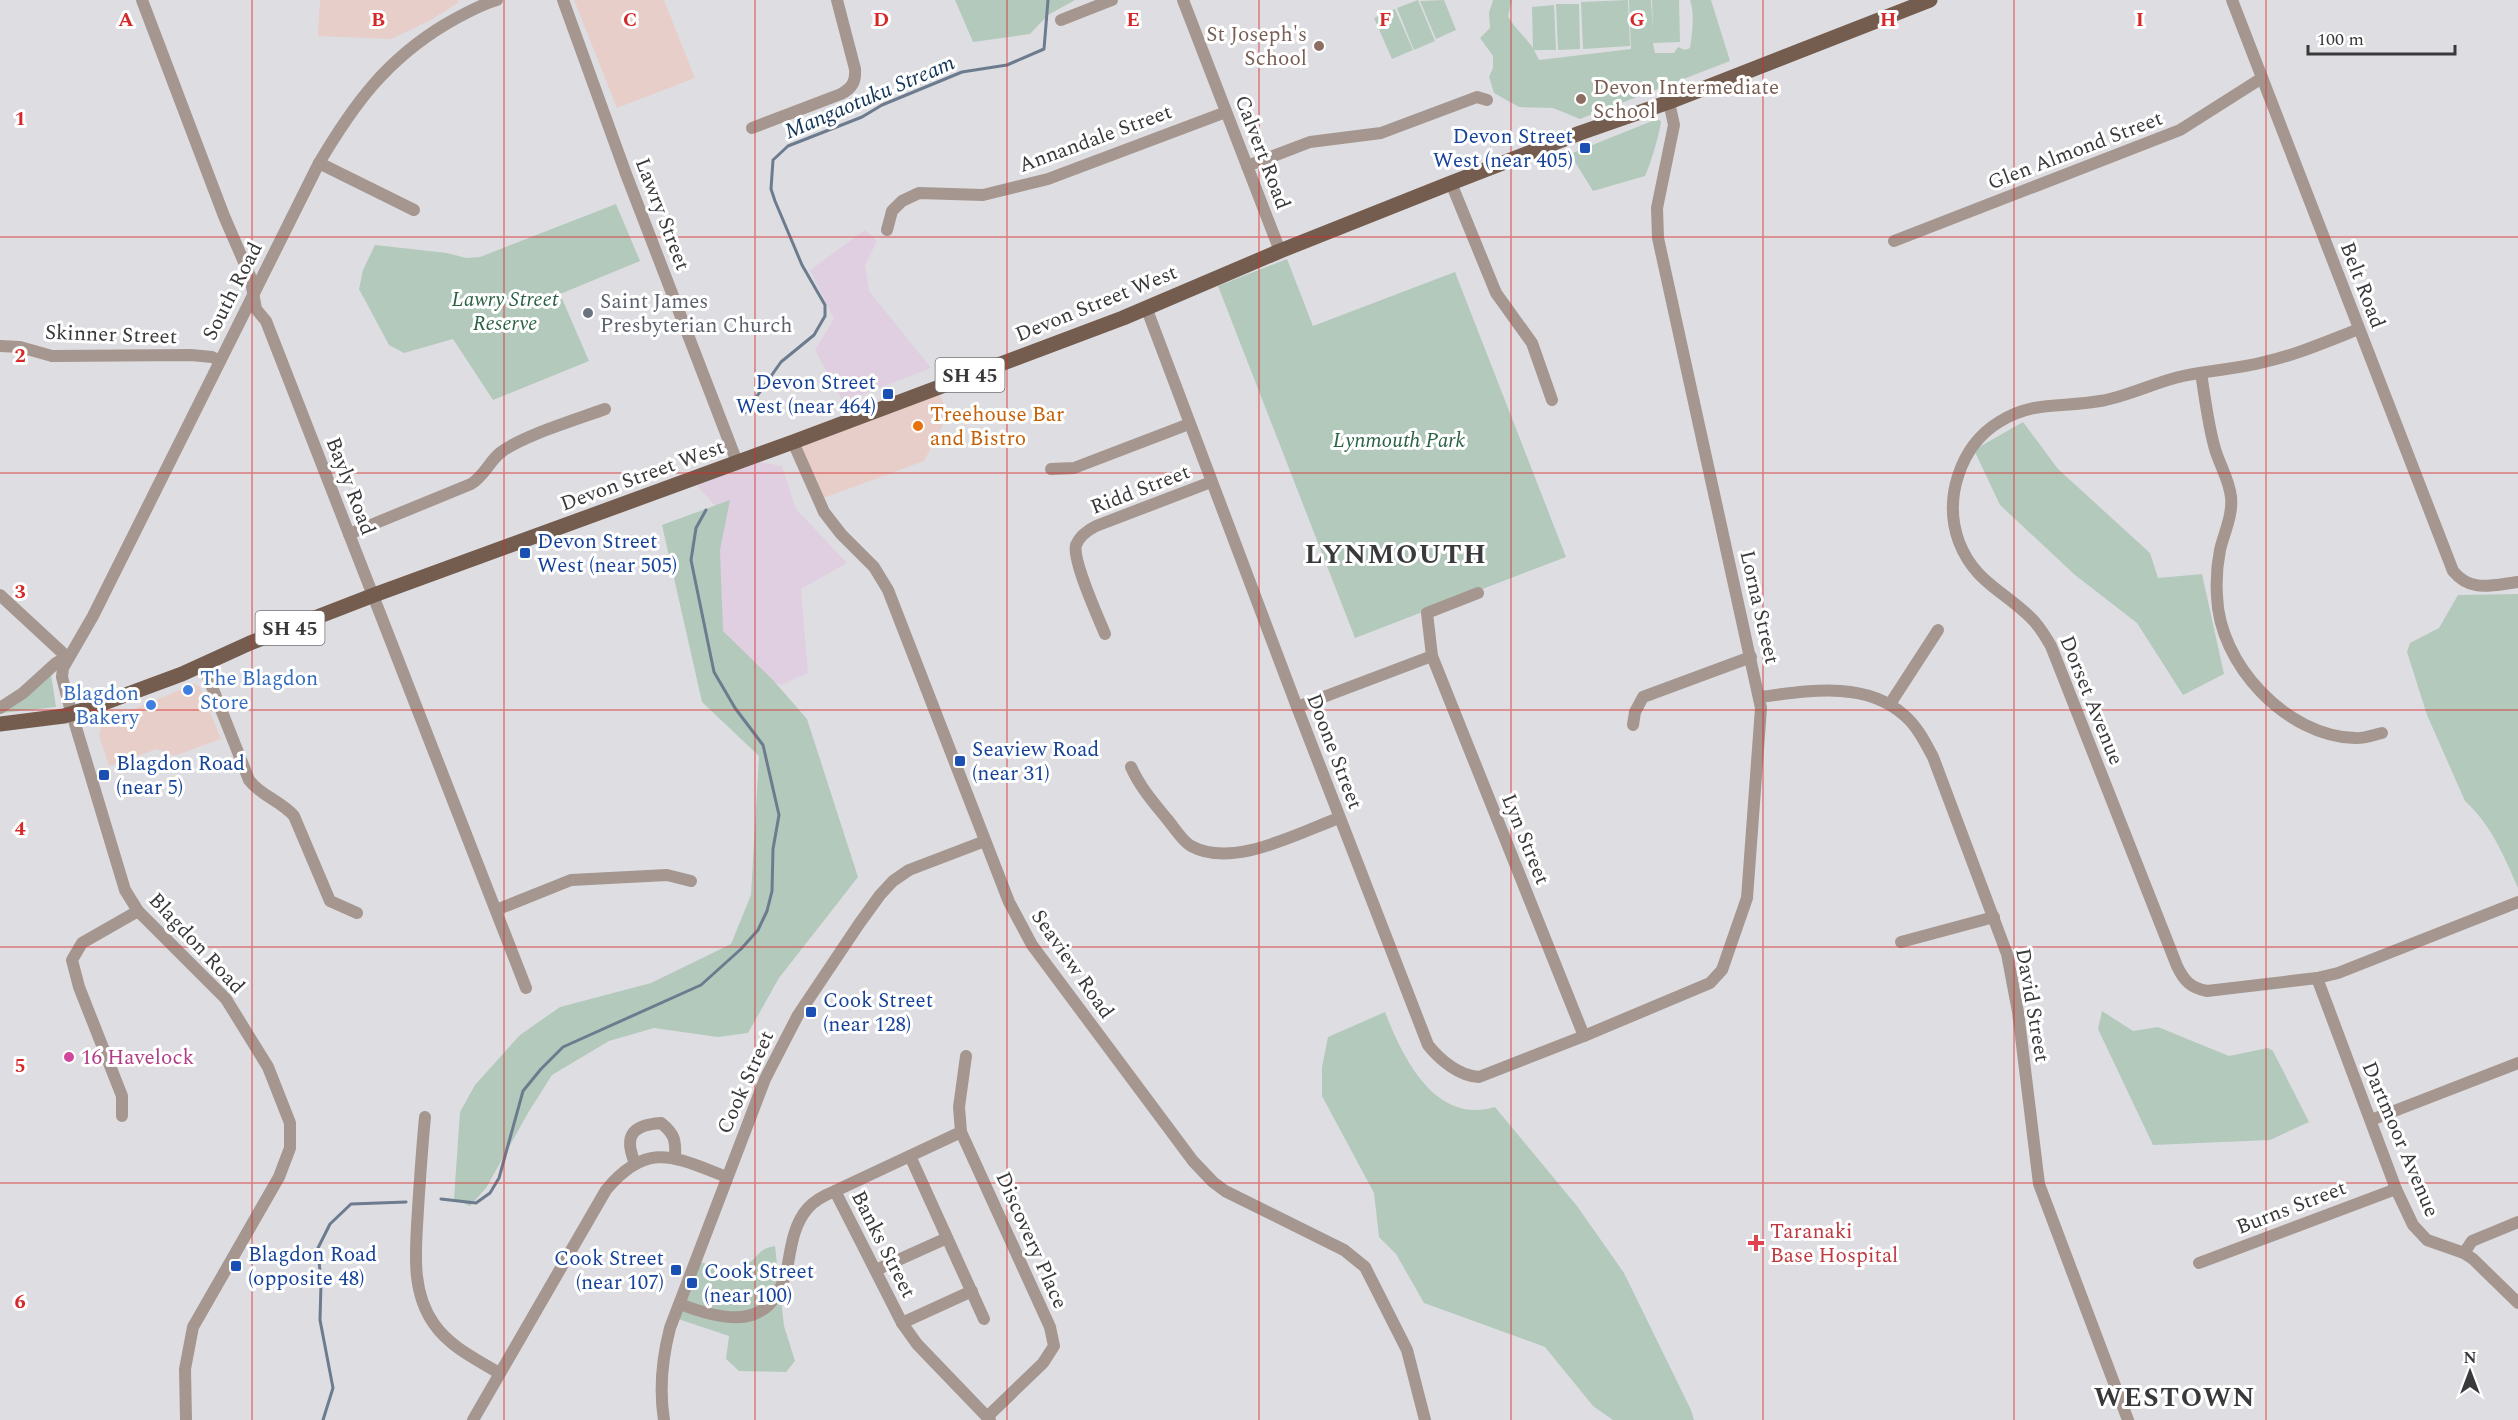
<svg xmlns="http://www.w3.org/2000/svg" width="2518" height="1420" font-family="Spectral,serif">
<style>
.commercial{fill:#e8cec9}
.industrial{fill:#e0cfe0}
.green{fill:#b3c9bc}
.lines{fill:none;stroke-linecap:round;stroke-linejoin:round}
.stream{stroke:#6c7c8e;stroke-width:3}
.minor{stroke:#a5978f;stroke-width:12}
.major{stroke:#745c4e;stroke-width:15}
.grid{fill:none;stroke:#d62828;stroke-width:1.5;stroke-opacity:0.55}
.education-dot{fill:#8d6e63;stroke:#fff;stroke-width:2}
.transit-dot{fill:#1a4fb4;stroke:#fff;stroke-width:2}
.worship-dot{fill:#6b7280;stroke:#fff;stroke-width:2}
.food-dot{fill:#e8710a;stroke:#fff;stroke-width:2}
.shop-dot{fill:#3f7fe0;stroke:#fff;stroke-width:2}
.hotel-dot{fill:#d1479c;stroke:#fff;stroke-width:2}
.health-dot{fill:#e0444e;stroke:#fff;stroke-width:2}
.labels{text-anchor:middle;stroke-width:6;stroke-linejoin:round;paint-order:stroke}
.shield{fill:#fff;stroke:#747476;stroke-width:1.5}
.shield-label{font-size:20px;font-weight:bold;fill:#39393b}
.education-label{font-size:21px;fill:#785e54;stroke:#fff;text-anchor:end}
.transit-label{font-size:21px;fill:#164399;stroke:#fff;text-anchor:start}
.street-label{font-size:21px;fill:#39393b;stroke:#fff}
.park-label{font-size:21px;font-style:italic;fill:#2b6245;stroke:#fff}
.worship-label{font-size:21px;fill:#5b616d;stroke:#fff;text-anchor:start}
.food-label{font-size:21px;fill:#c56008;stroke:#fff;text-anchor:start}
.shop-label{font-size:21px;fill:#366cbe;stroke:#fff;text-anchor:start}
.hotel-label{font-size:21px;fill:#b23c85;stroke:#fff;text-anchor:start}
.health-label{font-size:21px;fill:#be3a42;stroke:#fff;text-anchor:start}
.water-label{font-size:22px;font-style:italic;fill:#113457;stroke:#fff}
.district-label{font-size:27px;font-weight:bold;letter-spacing:1.5px;fill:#39393b;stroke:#fff}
.grid-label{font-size:20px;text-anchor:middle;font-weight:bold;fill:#d62828;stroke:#fff;stroke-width:6;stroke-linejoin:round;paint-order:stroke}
</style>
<rect width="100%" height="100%" fill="#dedee2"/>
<!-- commercial -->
<g class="commercial">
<path d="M320,0H458V3L429,21L391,39L318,36Z"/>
<path d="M574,0H664L695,78L617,108Z"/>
<path d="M939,392L948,415L924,461L818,500L799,444Z"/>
<path d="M194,684L200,687L221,739L174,756L157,749L109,766L99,736L101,727L108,720Z"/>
</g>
<!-- industrial -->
<g class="industrial">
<path d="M865,230L877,241L865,265L869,291L931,368L843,402L815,350L834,319L810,270Z"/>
<path d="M754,461L782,466L796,509L847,563L801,589L808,673L781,685L762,677L712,641L717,508L693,481Z"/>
</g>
<!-- green -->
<g class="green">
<path d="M955,0H1075L1048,15L1030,34L973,42Z"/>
<path d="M1418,0L1435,41L1414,50L1397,8Z"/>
<path d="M1444,0L1456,30L1436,39L1420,1Z"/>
<path d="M1493,0H1512L1508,16C1515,29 1525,36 1533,48L1532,7L1554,5L1556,50H1534L1539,60L1631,49L1629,0H1651L1653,30L1652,0H1679L1680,42L1653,43L1655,53H1674L1678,47L1685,50L1690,48C1692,34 1695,14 1690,0H1711L1730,61L1580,119L1553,108L1519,107L1494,93L1489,77L1493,68V56L1480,38L1490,28L1489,13Z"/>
<path d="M1628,0L1630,46L1583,49L1581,2Z"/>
<path d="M1556,4H1579L1580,49L1558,50Z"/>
<path d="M1395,9L1413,50L1392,59L1374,18Z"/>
<path d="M1657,119L1661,121C1660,133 1650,165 1645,176L1593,191L1570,154Z"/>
<path d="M616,204L640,261L560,294L589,361L493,400L453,339L404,353L389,345L359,289L363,270L375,245L447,253L466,258L480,257Z"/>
<path d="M1287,259L1313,326L1455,272L1566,557L1355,638L1218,286Z"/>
<path d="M2023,422L2058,469L2150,553L2158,578L2202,574L2224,674L2183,695L2137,623L2075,575L2000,505L1974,450Z"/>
<path d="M730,500L720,550L723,631L773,680L807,719L858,877L779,978L748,1033L718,1037L654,1028L609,1041L552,1075L528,1113L486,1188L470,1206L454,1199L460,1112L475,1085L520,1035L560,1007L651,983L731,944L751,895L759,756L702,702L662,525Z"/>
<path d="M2518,594V888C2504,856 2492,826 2465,801L2427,715L2407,652L2410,643L2439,628L2458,595Z"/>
<path d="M51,674L56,707L2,713Z"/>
<path d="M2102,1011L2133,1031L2158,1027L2229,1056L2268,1048L2273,1051L2309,1122L2270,1140L2153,1145L2098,1029Z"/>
<path d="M1385,1012C1403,1058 1435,1125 1495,1107L1577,1206L1624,1273L1691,1410L1694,1420H1613L1593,1406L1545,1347L1424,1303L1396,1254L1379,1237L1374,1193L1322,1096V1067L1328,1037Z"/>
<path d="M775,1246L784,1326L795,1361L786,1372L739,1371L726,1359L729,1336L675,1318L694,1261C710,1264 732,1273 747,1264C760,1256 757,1249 775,1246Z"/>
</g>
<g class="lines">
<!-- stream -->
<g class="stream">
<path d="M745,413L781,362L814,335L825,316V305L802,265L775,201L771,189L773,160L788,146L862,117L882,105L962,72L1007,65L1044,49L1048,0"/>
<path d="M441,1199L476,1203L490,1193L499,1178L523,1091L541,1069L563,1047L701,985L741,949L758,930L767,911L772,891L773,849L779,815L763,745L735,708L714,672L691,560L696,528L706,510"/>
<path d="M323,1420L333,1388L320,1320L321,1284L318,1248L330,1224L351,1204L406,1202"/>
</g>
<!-- minor -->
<g class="minor">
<path d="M142,0L224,216L250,276L256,309L266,321L526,988"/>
<path d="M563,0L626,174L737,462"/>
<path d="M1183,0L1280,251"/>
<path d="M2232,0L2453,571C2471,593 2492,585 2518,582"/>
<path d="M1061,20L1112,0"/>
<path d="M752,128L841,94C852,88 856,82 855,69L837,0"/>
<path d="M319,163L414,210"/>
<path d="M1247,166L1310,142L1381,133L1477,97L1487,100"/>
<path d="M1451,183L1496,293L1532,343L1552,400"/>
<path d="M887,230L892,211L902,201L919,193L983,195L1048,179L1226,112"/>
<path d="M1894,241L2180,130L2262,78"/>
<path d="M1146,307L1297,707L1428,1045C1440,1060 1459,1076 1479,1077L1584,1036L1710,983L1722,970L1747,898L1761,708L1658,238L1657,208L1674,125L1669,102"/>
<path d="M2359,329C2328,341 2296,355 2264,362C2238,369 2210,370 2183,376C2155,382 2129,396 2100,401C2063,408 2033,400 1999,422C1960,446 1943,499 1959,542C1974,581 2002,590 2030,617C2039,625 2045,636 2051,646L2177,966C2184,981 2191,988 2207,991L2317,978L2338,973L2518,902"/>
<path d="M0,346L20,347L52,356L191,355L212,357L220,361"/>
<path d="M2201,373C2205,398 2208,425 2215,449C2220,466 2229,479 2231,497C2233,515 2224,533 2220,550C2217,565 2216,581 2217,596C2219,664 2286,736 2355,738C2363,739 2373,735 2382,733"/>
<path d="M793,442L824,512L841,534L874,567L888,590L1009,902L1032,945L1193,1161L1213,1182L1225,1191L1344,1250L1365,1267L1407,1350L1425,1420"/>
<path d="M1051,469L1074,468L1189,424"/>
<path d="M349,534L471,484C484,476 489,462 500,453C521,436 578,419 605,409"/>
<path d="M1478,593L1427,613L1432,656L1584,1036"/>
<path d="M0,595L67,657"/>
<path d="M1105,634C1098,617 1072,560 1076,545C1080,535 1088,530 1096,526L1211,482"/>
<path d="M203,664L249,780C261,796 281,801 294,816L330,901L357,913"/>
<path d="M1760,697C1807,691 1865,680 1904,715C1917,726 1925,742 1933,757L2007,954L2018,1012L2039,1184L2128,1420"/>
<path d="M1890,704L1938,630"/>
<path d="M1297,707L1432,656"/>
<path d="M0,708L23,693L56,663L67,657"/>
<path d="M1633,725L1635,712L1643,697L1751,657"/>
<path d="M1131,767C1140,787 1153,802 1167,819C1174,827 1182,841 1191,846C1233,869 1298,833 1339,818"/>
<path d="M496,910L571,880L667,875L691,881"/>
<path d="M1901,942L1994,917"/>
<path d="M2317,978L2396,1189L2413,1225L2427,1240L2464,1253L2473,1259L2518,1303"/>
<path d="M966,1056L959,1107L961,1132L1050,1327L1054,1346L1043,1363L987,1417"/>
<path d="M122,1116V1096L79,987L72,960L82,943L138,911"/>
<path d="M425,1117C422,1148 420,1178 418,1209C416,1248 410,1290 434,1324C450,1347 476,1359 499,1373"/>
<path d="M2371,1120L2518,1063"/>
<path d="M961,1132L835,1191L902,1323L917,1344L990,1420"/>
<path d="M910,1156L984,1319"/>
<path d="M635,1163C623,1135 633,1125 661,1123C675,1134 676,1141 675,1158"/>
<path d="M2464,1253L2472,1241L2518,1222"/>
<path d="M2199,1263L2396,1189"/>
<path d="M876,1270L947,1238"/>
<path d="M680,1304C726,1322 772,1331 787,1269C791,1248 793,1225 808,1208C815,1200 825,1195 835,1191"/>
<path d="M902,1323L972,1291"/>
<path d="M186,1420L185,1369L193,1327L279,1177L290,1148V1123L268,1067L226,999L138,911L125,890L69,704L62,677L63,668L93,616L319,163C354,104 386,60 446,24C462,15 479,5 497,0"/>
<path d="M473,1420L606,1190C648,1140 674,1157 727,1177"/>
<path d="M664,1420C659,1389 662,1359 670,1328L765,1079L798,1015L859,924L880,895L893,881L909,870L985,841"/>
</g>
<!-- major -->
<path class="major" d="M0,724L64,716L93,707L182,674L250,643L374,595L793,442L1123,318L1280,251L1451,183L1580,133L1669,102L1930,0"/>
</g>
<!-- grid -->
<path class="grid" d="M252,0V1420M504,0V1420M755,0V1420M1007,0V1420M1259,0V1420M1511,0V1420M1763,0V1420M2014,0V1420M2266,0V1420M0,237H2518M0,473H2518M0,710H2518M0,947H2518M0,1183H2518"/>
<!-- markers -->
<g class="education-dot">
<circle cx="1319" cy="46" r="6"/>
<circle cx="1581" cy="99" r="6"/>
</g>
<g class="transit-dot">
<rect x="1579" y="142" width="12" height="12" rx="3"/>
<rect x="882" y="388" width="12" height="12" rx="3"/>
<rect x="519" y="547" width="12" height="12" rx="3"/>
<rect x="954" y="755" width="12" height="12" rx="3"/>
<rect x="98" y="769" width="12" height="12" rx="3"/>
<rect x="805" y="1006" width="12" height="12" rx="3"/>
<rect x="230" y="1260" width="12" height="12" rx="3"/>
<rect x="670" y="1264" width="12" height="12" rx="3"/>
<rect x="686" y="1277" width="12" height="12" rx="3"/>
</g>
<circle class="worship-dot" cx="588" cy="313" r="6"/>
<circle class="food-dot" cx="918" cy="426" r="6"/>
<g class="shop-dot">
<circle cx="188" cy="690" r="6"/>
<circle cx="151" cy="705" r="6"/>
</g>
<circle class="hotel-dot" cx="69" cy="1057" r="6"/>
<path class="health-dot" d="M1753 1234h6v6h6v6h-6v6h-6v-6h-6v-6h6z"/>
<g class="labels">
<!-- shield labels -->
<g class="shield">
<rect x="935.5" y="358" width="69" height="34" rx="4.5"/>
<rect x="255.5" y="611" width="69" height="34" rx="4.5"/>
</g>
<g class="shield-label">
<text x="970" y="382">SH 45</text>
<text x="290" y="635">SH 45</text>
</g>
<!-- education labels -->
<g class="education-label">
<text x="1307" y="41">St Joseph's<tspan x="1307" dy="24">School</tspan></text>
<text x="1593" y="94" text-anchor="start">Devon Intermediate<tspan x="1593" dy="24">School</tspan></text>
</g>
<!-- transit labels -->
<g class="transit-label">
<text x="1573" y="143" text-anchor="end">Devon Street<tspan x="1573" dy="24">West (near 405)</tspan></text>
<text x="876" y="389" text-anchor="end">Devon Street<tspan x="876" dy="24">West (near 464)</tspan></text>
<text x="537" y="548">Devon Street<tspan x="537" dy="24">West (near 505)</tspan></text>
<text x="972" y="756">Seaview Road<tspan x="972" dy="24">(near 31)</tspan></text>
<text x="116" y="770">Blagdon Road<tspan x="116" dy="24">(near 5)</tspan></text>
<text x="823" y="1007">Cook Street<tspan x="823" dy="24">(near 128)</tspan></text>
<text x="248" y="1261">Blagdon Road<tspan x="248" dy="24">(opposite 48)</tspan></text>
<text x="664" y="1265" text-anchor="end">Cook Street<tspan x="664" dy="24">(near 107)</tspan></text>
<text x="704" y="1278">Cook Street<tspan x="704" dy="24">(near 100)</tspan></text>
</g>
<!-- street labels -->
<g class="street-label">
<text transform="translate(1095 138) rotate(-20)" y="7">Annandale Street</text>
<text transform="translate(2075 150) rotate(-21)" y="7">Glen Almond Street</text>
<text transform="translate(1263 152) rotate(69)" y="7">Calvert Road</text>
<text transform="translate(663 214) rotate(69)" y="7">Lawry Street</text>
<text transform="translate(2363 285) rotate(69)" y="7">Belt Road</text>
<text transform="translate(232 291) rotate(-63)" y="7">South Road</text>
<text transform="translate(1096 303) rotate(-22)" y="7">Devon Street West</text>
<text transform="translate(111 334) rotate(2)" y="7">Skinner Street</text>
<text transform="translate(642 475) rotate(-20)" y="7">Devon Street West</text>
<text transform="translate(351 486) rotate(69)" y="7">Bayly Road</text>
<text transform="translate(1140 489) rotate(-21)" y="7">Ridd Street</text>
<text transform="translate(1760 607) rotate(77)" y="7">Lorna Street</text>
<text transform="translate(2092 700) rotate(68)" y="7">Dorset Avenue</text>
<text transform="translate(1335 751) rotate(69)" y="7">Doone Street</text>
<text transform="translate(1526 839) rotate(68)" y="7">Lyn Street</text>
<text transform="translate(197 943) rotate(47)" y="7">Blagdon Road</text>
<text transform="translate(1073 964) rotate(55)" y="7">Seaview Road</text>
<text transform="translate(2033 1005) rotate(80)" y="7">David Street</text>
<text transform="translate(745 1082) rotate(-66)" y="7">Cook Street</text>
<text transform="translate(2401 1139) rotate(67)" y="7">Dartmoor Avenue</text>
<text transform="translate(2291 1207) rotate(-21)" y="7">Burns Street</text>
<text transform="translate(1032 1240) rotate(66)" y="7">Discovery Place</text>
<text transform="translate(884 1244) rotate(63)" y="7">Banks Street</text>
</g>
<!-- park labels -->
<g class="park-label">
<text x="505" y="306">Lawry Street<tspan x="505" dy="24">Reserve</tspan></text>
<text x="1399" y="447">Lynmouth Park</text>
</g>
<!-- worship labels -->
<g class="worship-label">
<text x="600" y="308">Saint James<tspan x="600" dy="24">Presbyterian Church</tspan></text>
</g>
<!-- food labels -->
<g class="food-label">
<text x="930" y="421">Treehouse Bar<tspan x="930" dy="24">and Bistro</tspan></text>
</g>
<!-- shop labels -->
<g class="shop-label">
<text x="200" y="685">The Blagdon<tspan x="200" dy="24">Store</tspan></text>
<text x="139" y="700" text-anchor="end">Blagdon<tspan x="139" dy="24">Bakery</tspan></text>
</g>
<!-- hotel labels -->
<g class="hotel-label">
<text x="81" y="1064">16 Havelock</text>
</g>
<!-- health labels -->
<g class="health-label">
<text x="1770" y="1238">Taranaki<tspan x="1770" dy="24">Base Hospital</tspan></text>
</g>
<!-- water labels -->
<g class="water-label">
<text transform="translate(869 96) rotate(-23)" y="8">Mangaotuku Stream</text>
</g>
<!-- district labels -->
<g class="district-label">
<text x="1396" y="563">LYNMOUTH</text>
<text x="2175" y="1406">WESTOWN</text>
</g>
</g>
<g class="grid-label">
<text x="126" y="26">A</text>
<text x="378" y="26">B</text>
<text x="630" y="26">C</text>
<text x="881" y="26">D</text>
<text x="1133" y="26">E</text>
<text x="1385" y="26">F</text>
<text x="1637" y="26">G</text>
<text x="1888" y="26">H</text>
<text x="2140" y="26">I</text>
<text x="20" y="125">1</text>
<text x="20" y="362">2</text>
<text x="20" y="598">3</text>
<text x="20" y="835">4</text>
<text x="20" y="1072">5</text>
<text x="20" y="1308">6</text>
</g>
<!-- north arrow -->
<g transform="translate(2470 1372)" stroke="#ffffff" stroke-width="4.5" paint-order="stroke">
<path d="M0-4.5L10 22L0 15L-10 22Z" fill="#39393b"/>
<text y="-9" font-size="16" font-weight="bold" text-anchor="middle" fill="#39393b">N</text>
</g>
<!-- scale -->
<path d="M2308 45v9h147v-9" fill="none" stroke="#39393b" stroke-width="3"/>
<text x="2317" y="45" font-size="18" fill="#39393b" stroke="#ffffff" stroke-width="4.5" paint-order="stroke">100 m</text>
</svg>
